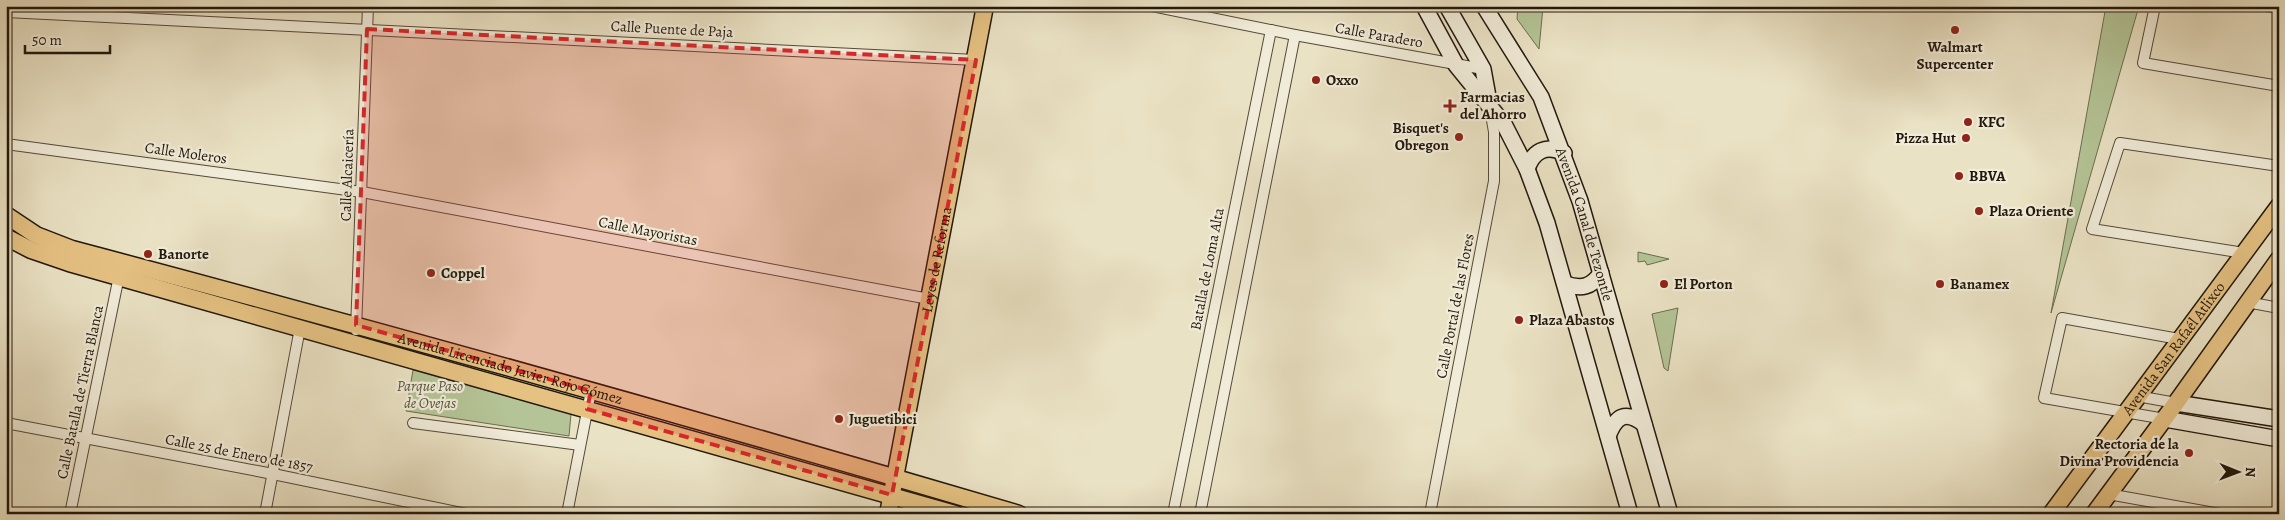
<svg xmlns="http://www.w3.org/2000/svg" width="2285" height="520" font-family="Alegreya,serif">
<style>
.green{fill:#b4c496;stroke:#6b6e51}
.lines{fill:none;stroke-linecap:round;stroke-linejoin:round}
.street-casing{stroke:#544a3a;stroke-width:12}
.secondary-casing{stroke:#22170c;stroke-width:18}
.primary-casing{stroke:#22170c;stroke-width:19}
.street{stroke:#f1ecd9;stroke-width:10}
.secondary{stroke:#f1ecd9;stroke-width:15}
.primary{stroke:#e5c182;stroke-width:16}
.marked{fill:#d62828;fill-opacity:0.2;stroke:#d62828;stroke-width:4;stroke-dasharray:10 6;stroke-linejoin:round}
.poi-dot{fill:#8f2418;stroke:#f1ecd9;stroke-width:2}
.labels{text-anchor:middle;stroke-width:4.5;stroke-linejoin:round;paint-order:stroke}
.street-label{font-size:15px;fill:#22170c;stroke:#f1ecd9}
.poi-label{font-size:15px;font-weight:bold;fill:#22170c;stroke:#f1ecd9;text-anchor:start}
.park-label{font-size:15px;font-style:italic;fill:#55543c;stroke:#f1ecd9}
</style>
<rect width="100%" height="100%" fill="#eae2c4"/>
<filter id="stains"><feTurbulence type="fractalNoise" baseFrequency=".004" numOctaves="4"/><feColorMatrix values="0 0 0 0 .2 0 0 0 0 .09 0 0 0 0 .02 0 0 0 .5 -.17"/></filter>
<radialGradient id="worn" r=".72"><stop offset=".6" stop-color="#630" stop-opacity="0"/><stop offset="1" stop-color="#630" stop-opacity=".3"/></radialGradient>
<!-- green -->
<g class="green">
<path d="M1518,6L1543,7L1539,49L1517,19Z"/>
<path d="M2106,6H2139L2051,313Z"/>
<path d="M1638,252L1669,259L1647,265L1645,261L1638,262Z"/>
<path d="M1678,308L1668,371L1664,368L1652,314Z"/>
<path d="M413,370L571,414L569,436L406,411Z"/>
</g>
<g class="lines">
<!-- street casing -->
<g class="street-casing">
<g id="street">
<path d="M1152,6L1295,35L1483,69"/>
<path d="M2155,6L2143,63L2279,86"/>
<path d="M2266,6L2279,8"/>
<path d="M6,12L976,60"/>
<path d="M6,144L362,192L929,299"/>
<path d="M2244,253L2092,229L2120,143L2279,166"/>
<path d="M2247,302L2279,308"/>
<path d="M356,330L368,6"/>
<path d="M2137,396L2176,403"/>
<path d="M2165,419L2044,398L2062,318L2179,339"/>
<path d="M6,423L273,474L466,514"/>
<path d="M413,423L580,445"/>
<path d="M2108,494L2220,514"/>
<path d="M70,514L119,276"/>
<path d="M265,514L300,328"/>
<path d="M567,514L591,391"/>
<path d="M1173,514L1271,30"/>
<path d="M1200,514L1295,35"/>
<path d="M1430,514L1494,181V132L1490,109"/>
</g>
</g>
<!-- secondary casing -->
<g class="secondary-casing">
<g id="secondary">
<path d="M1424,6L1456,65L1504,124L1527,169L1547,223L1630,514"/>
<path d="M1447,6L1483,69L1489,102"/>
<path id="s1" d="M1484,6L1541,97L1580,201L1670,514"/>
<path d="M1527,169C1533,151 1546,144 1564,153"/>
<path d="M1565,284C1581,289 1591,288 1601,273"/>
<path d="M2176,403L2279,419"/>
<path d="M2165,419L2279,439"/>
<path d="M1608,436C1616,416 1625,410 1644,424"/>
</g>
</g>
<!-- primary casing -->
<g class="primary-casing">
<g id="primary">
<path id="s2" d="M6,215L36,235L72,249C389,333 704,421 1019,514"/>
<path d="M6,237L31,250L69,263L955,514"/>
<path id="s3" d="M888,514L985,6"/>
<path id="s4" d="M2051,514L2279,206"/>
<path d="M2094,514L2176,403L2279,259"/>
</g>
</g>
<!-- street -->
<use href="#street" class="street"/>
<!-- secondary -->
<use href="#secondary" class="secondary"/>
<!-- primary -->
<use href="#primary" class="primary"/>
</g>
<!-- marked area -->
<path class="marked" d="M367,29L976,60L892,495L587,409L591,391L356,325Z"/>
<!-- markers -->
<g class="poi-dot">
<circle cx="1955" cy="30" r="5"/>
<circle cx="1316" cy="80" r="5"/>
<path d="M1447.5 98.5h5v5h5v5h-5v5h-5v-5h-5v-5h5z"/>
<circle cx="1968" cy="122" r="5"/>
<circle cx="1459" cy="137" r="5"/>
<circle cx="1966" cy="138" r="5"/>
<circle cx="1959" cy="176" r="5"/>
<circle cx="1979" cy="211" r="5"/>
<circle cx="148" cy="254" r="5"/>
<circle cx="431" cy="273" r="5"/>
<circle cx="1664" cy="284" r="5"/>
<circle cx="1940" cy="284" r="5"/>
<circle cx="1519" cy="320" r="5"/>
<circle cx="839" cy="419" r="5"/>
<circle cx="2189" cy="453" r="5"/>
</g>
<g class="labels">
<!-- street labels -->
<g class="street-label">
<text transform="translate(672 29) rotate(3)" y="5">Calle Puente de Paja</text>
<text transform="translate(1379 35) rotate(10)" y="5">Calle Paradero</text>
<text transform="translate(186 153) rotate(8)" y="5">Calle Moleros</text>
<text transform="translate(347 175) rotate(-88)" y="5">Calle Alcaicería</text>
<text dy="5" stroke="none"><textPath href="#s1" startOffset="242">Avenida Canal de Tezontle</textPath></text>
<text transform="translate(648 231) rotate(11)" y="5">Calle Mayoristas</text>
<text dy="5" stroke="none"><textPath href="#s3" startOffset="259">Leyes de Reforma</textPath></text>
<text transform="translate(1207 269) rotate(-79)" y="5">Batalla de Loma Alta</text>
<text transform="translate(1455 306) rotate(-79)" y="5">Calle Portal de las Flores</text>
<text dy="5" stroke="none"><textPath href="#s4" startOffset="206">Avenida San Rafaél Atlixco</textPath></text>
<text dy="5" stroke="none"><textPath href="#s2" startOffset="529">Avenida Licenciado Javier Rojo Gómez</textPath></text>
<text transform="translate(80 392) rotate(-78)" y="5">Calle Batalla de Tierra Blanca</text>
<text transform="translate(239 453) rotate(11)" y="5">Calle 25 de Enero de 1857</text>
</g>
<!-- poi labels -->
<g class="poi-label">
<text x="1955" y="52" text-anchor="middle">Walmart<tspan x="1955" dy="17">Supercenter</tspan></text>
<text x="1326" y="85">Oxxo</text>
<text x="1460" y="102">Farmacias<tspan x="1460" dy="17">del Ahorro</tspan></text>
<text x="1978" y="127">KFC</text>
<text x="1449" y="133" text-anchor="end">Bisquet's<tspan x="1449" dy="17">Obregon</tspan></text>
<text x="1956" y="143" text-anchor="end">Pizza Hut</text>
<text x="1969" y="181">BBVA</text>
<text x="1989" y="216">Plaza Oriente</text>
<text x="158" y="259">Banorte</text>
<text x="441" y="278">Coppel</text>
<text x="1674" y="289">El Porton</text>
<text x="1950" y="289">Banamex</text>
<text x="1529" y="325">Plaza Abastos</text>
<text x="849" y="424">Juguetibici</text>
<text x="2179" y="449" text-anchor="end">Rectoria de la<tspan x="2179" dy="17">Divina Providencia</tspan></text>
</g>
<!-- park labels -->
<g class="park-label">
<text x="430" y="391">Parque Paso<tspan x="430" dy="17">de Ovejas</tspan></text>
</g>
</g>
<!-- margin -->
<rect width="2285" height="520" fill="none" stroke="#eae2c4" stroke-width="25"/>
<rect x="8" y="8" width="2270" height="505" fill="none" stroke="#22170c" stroke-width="2.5"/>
<rect x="12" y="12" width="2260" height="495" fill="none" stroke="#22170c"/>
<!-- north arrow -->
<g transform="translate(2238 472) rotate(91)" stroke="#f1ecd9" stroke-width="4" paint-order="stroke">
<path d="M0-4L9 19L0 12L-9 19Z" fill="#22170c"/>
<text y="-8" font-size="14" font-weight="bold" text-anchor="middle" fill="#22170c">N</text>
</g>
<!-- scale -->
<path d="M25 45v8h85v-8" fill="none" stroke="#22170c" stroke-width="2.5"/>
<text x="32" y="45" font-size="15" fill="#22170c" stroke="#f1ecd9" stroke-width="4" paint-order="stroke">50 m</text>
<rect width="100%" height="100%" filter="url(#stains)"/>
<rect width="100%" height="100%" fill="url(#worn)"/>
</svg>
